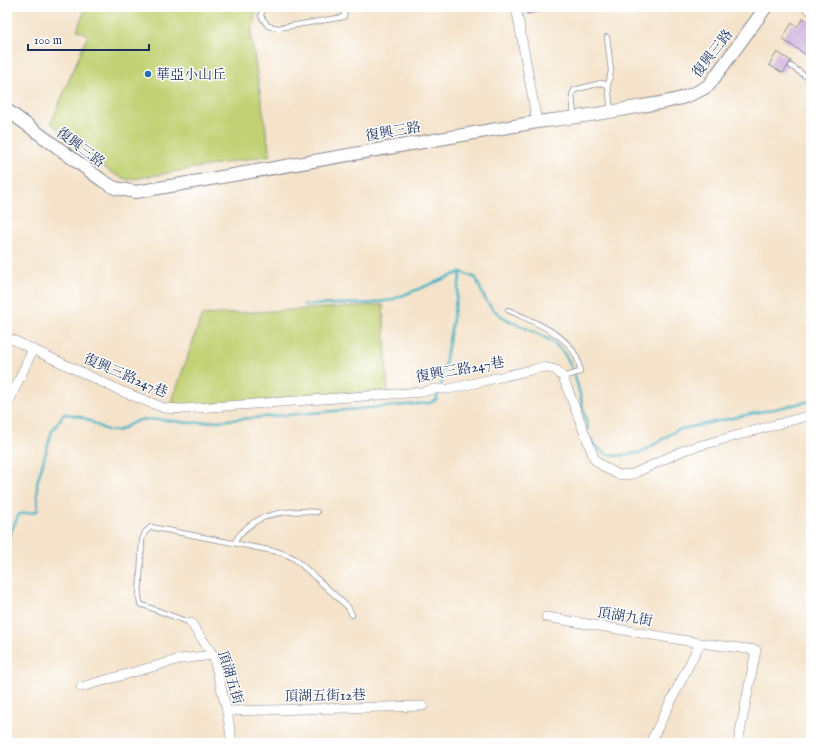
<svg xmlns="http://www.w3.org/2000/svg" width="818" height="750" font-family="'IM FELL English','Noto Serif TC',serif">
<style>
.park{fill:#c2d174;stroke:#6e8069}
.lines{fill:none;stroke-linecap:round;stroke-linejoin:round}
.stream{stroke:#45b1c2;stroke-width:2.5}
.building{fill:#d1b6e0}
.service-casing{stroke:#888994;stroke-width:6}
.minor-casing{stroke:#888994;stroke-width:10}
.tertiary-casing{stroke:#888994;stroke-width:14}
.service{stroke:#fff;stroke-width:4.5}
.minor{stroke:#fff;stroke-width:9}
.tertiary{stroke:#fff;stroke-width:12}
.poi-dot{fill:#1f6fb2;stroke:#fff;stroke-width:1.5}
.labels{text-anchor:middle;stroke-width:3;stroke-linejoin:round;paint-order:stroke}
.street-label{font-size:14px;fill:#1b2f5e;stroke:#fff}
.poi-label{font-size:14px;fill:#1b2f5e;stroke:#fff;text-anchor:start}
</style>
<rect width="100%" height="100%" fill="#fff"/>
<filter id="ink" filterUnits="userSpaceOnUse"><feTurbulence type="fractalNoise" baseFrequency=".025" numOctaves="2"/><feDisplacementMap in="SourceGraphic" scale="8" xChannelSelector="R" yChannelSelector="G"/><feConvolveMatrix kernelMatrix="1 2 1 2 8 2 1 2 1" color-interpolation-filters="sRGB"/></filter>
<filter id="wash" filterUnits="userSpaceOnUse"><feTurbulence type="fractalNoise" baseFrequency=".012" numOctaves="4" result="noise"/><feDisplacementMap in="SourceGraphic" scale="16" xChannelSelector="R" yChannelSelector="G"/><feGaussianBlur stdDeviation="0.9" result="paint"/><feColorMatrix in="noise" values="0 0 0 0 0 0 0 0 0 0 0 0 0 0 0 0 0 1.4 0 .05"/><feComposite in="paint" operator="in"/></filter>
<g filter="url(#wash)">
<rect width="100%" height="100%" fill="#f4e3ca"/>
<!-- park -->
<g class="park">
<path d="M86,7H257L251,36L270,155L128,180L110,172L51,123L88,35L77,30Z"/>
<path d="M383,305L388,391L187,406L171,404L202,315Z"/>
</g>
<g class="lines">
<!-- stream -->
<g class="stream">
<path d="M304,305L373,303L391,300L461,272L476,278C480,288 484,301 492,308C511,328 543,329 562,351C577,368 582,407 588,429"/>
<path d="M441,387L461,272"/>
<path d="M592,439L594,445L607,454L617,456L642,452L677,430L811,401"/>
<path d="M7,541L18,516L20,514L35,512L38,509L37,483L52,431L64,414C72,415 81,416 88,420C97,424 103,431 113,431C124,432 130,421 141,420C158,417 176,423 193,423L429,403L436,400L439,391"/>
</g>
</g>
<g id="blocks">
<!-- building -->
<g class="building">
<path d="M526,7H545V10L527,14Z"/>
<path d="M803,18L811,23V58L782,39L792,23L797,27Z"/>
<path d="M777,52L791,61L783,73L769,65Z"/>
</g>
</g>
</g>
<g filter="url(#ink)">
<use href="#blocks" fill-opacity="0" stroke="#888994" stroke-width="1"/>
<g class="lines">
<!-- service casing -->
<g class="service-casing">
<g id="service">
<path d="M263,7L261,16L268,26L278,28L344,17L345,7"/>
<path d="M808,7L806,10L811,13"/>
<path d="M607,37L611,71L608,85"/>
<path d="M791,66L811,80"/>
<path d="M574,116L572,95L574,90L601,83L608,85L611,111"/>
<path d="M508,310C535,323 579,337 580,372L563,377"/>
<path d="M234,543C251,513 285,509 317,512"/>
<path d="M191,623L140,604L139,596L142,540L145,532L151,527L279,552L294,558L348,607L352,615"/>
</g>
</g>
<!-- minor casing -->
<g class="minor-casing">
<g id="minor">
<path d="M516,7L537,122"/>
<path d="M7,337L121,391L164,408L182,409L422,392L434,389H449L544,367L556,370L563,377L595,460L604,467L619,475L633,474L684,450L811,415"/>
<path d="M7,406L33,349"/>
<path d="M546,617L700,643L756,650L738,743"/>
<path d="M191,623L213,655L227,711L232,743"/>
<path d="M81,687L180,659L213,655"/>
<path d="M227,711L423,706"/>
<path d="M650,743L700,643"/>
</g>
</g>
<!-- tertiary casing -->
<g class="tertiary-casing">
<path id="tertiary" d="M7,110L103,181L115,188L136,192L537,122C572,118 607,113 642,106C665,102 689,99 709,85L766,7"/>
</g>
<!-- service -->
<use href="#service" class="service"/>
<!-- minor -->
<use href="#minor" class="minor"/>
<!-- tertiary -->
<use href="#tertiary" class="tertiary"/>
</g>
</g>
<!-- markers -->
<circle class="poi-dot" cx="148" cy="74" r="4"/>
<g class="labels">
<!-- street labels -->
<g class="street-label">
<text transform="translate(712 53) rotate(-52)" y="5">復興三路</text>
<text transform="translate(393 131) rotate(-10)" y="5">復興三路</text>
<text transform="translate(81 147) rotate(37)" y="5">復興三路</text>
<text transform="translate(460 369) rotate(-10)" y="5">復興三路247巷</text>
<text transform="translate(126 375) rotate(23)" y="5">復興三路247巷</text>
<text transform="translate(625 616) rotate(9)" y="5">頂湖九街</text>
<text transform="translate(231 677) rotate(73)" y="5">頂湖五街</text>
<text transform="translate(325 695) rotate(-1)" y="5">頂湖五街12巷</text>
</g>
<!-- poi labels -->
<g class="poi-label">
<text x="156" y="79">華亞小山丘</text>
</g>
</g>
<!-- margin -->
<rect width="818" height="750" fill="none" stroke="#fff" stroke-width="24"/>
<!-- scale -->
<path d="M28 44v6h121v-6" fill="none" stroke="#1b2f5e" stroke-width="2"/>
<text x="34" y="44" font-size="12" fill="#1b2f5e" stroke="#ffffff" stroke-width="3" paint-order="stroke">100 m</text>
</svg>
